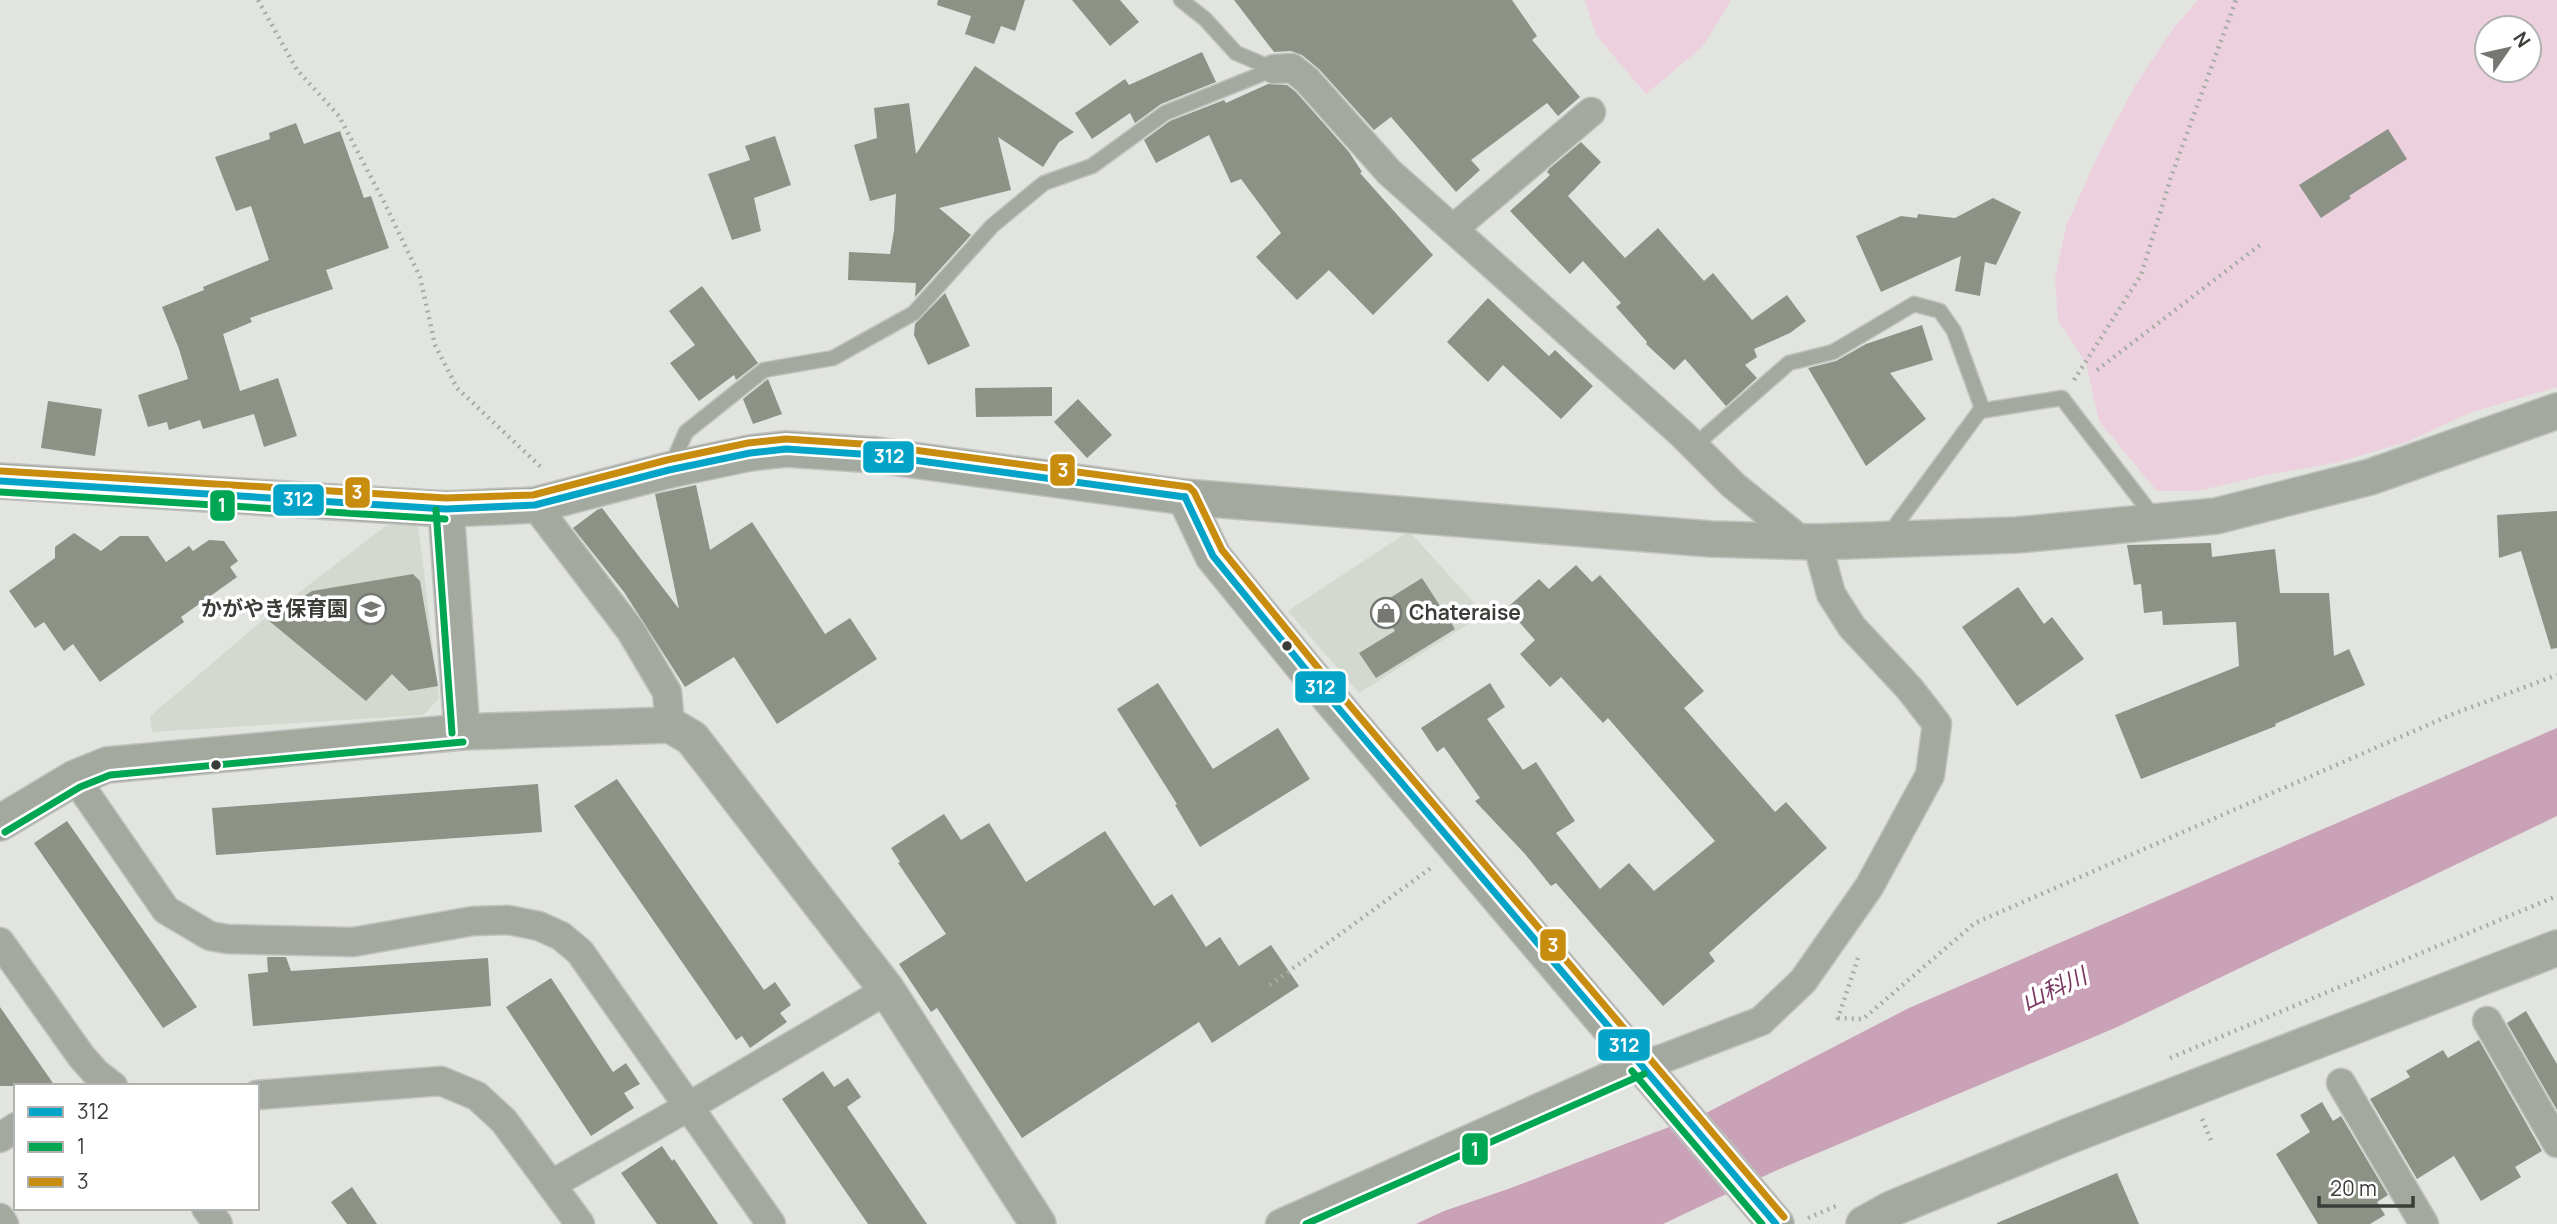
<svg xmlns="http://www.w3.org/2000/svg" width="2557" height="1224" font-family="Manrope,'Noto Sans JP',sans-serif">
<style>
.built{fill:#d4d9d0}
.green{fill:#edd0de;fill-rule:evenodd}
.water{fill:#c9a2b7}
.building{fill:#8c9286}
.lines{fill:none;stroke-linecap:round;stroke-linejoin:round}
.service-casing{stroke:#c1c2bf;stroke-width:17}
.minor-casing{stroke:#c1c2bf;stroke-width:31}
.tertiary-casing{stroke:#c1c2bf;stroke-width:38}
.path{stroke:#a8ada4;stroke-width:4.5;stroke-dasharray:2 5;stroke-linecap:butt}
.service{stroke:#a4a99f;stroke-width:14}
.minor{stroke:#a4a99f;stroke-width:28}
.tertiary{stroke:#a4a99f;stroke-width:35}
.bus-1-casing{stroke:#fff;stroke-width:12}
.bus-2-casing{stroke:#fff;stroke-width:12}
.bus-3-casing{stroke:#fff;stroke-width:12}
.bus-1{stroke:#03a4c7;stroke-width:7}
.bus-2{stroke:#00a651;stroke-width:7}
.bus-3{stroke:#c88c0e;stroke-width:7}
.bus-dot{fill:#3b3d39;stroke:#fff;stroke-width:2.5}
.labels{text-anchor:middle;stroke-width:7;stroke-linejoin:round;paint-order:stroke}
.poi-label{font-size:21px;font-weight:bold;fill:#3b3d39;stroke:#fff;text-anchor:end}
.water-label{font-size:23px;font-style:italic;fill:#7b3761;stroke:#fff}
.line-badge{stroke:#fff;stroke-width:2.5}
.badge-label{font-size:19px;text-anchor:middle;font-weight:bold;fill:#fff}
</style>
<rect width="100%" height="100%" fill="#e2e4e0"/>
<!-- built -->
<g class="built">
<path d="M418,524L439,698L424,715L152,732L150,716L263,620L387,525Z"/>
<path d="M1409,531L1484,614L1359,693L1288,611Z"/>
</g>
<!-- green -->
<g class="green">
<path d="M1585,0H1731L1703,46L1646,94L1596,35Z"/>
<path d="M2198,0H2557V387L2469,413L2407,442L2335,463L2271,474L2197,491H2157L2099,421L2086,363L2058,320L2055,279L2066,226L2099,153L2135,86L2173,29ZM2487,28H2529V70H2487Z"/>
</g>
<!-- water -->
<path class="water" d="M2557,728V816L2115,1028L1775,1171L1663,1224H1416L1444,1211L1511,1188L1708,1112L1909,1008Z"/>
<!-- building -->
<g class="building">
<path d="M938,0H1025L1015,31L1001,26L994,44L965,34L971,16L937,5Z"/>
<path d="M1072,0H1120L1139,22L1110,46Z"/>
<path d="M1234,0H1512L1537,36L1532,40L1580,97L1558,116L1547,103L1471,160L1480,170L1456,192L1391,117L1374,130L1319,69L1302,55L1291,51L1274,52Z"/>
<path d="M1202,52L1216,82L1161,104L1135,123L1130,113L1092,139L1075,113L1125,79L1129,85Z"/>
<path d="M975,66L1074,132L1059,142L1043,167L998,137L1011,190L939,208L971,235L915,297L916,283L848,280L849,252L890,254L894,231L896,194L870,201L854,145L877,138L874,108L909,103L916,154Z"/>
<path d="M1268,84L1287,85L1296,92L1349,152L1362,172L1360,173L1433,255L1373,315L1329,270L1297,300L1256,257L1281,233L1241,179L1231,183L1209,135L1156,163L1144,140L1170,121L1224,100L1226,103Z"/>
<path d="M296,123L304,144L340,131L364,198L371,196L389,248L326,270L333,289L250,318L252,322L223,334L240,391L278,378L297,436L264,447L254,414L203,429L200,420L169,430L167,422L148,427L138,395L188,379L179,349L162,307L204,290L203,287L269,260L251,206L236,211L215,157L270,139L269,133Z"/>
<path d="M2388,129L2407,159L2349,196L2351,198L2321,218L2299,185Z"/>
<path d="M775,136L791,185L754,198L761,231L732,240L708,174L750,160L745,146Z"/>
<path d="M1581,142L1601,162L1568,196L1625,258L1658,228L1704,281L1713,273L1752,320L1787,295L1806,321L1790,333L1754,349L1757,357L1745,365L1757,378L1726,406L1685,359L1674,370L1646,344L1647,342L1616,307L1621,303L1583,261L1570,274L1510,211L1550,175L1547,172L1549,169Z"/>
<path d="M1993,198L2021,212L1996,265L1985,262L1980,296L1955,291L1961,256L1881,292L1856,236L1901,216L1917,218L1918,214L1955,218Z"/>
<path d="M702,286L758,363L736,380L734,375L699,401L670,363L695,345L669,311Z"/>
<path d="M945,293L970,346L928,365L914,335L915,324Z"/>
<path d="M1488,298L1549,356L1555,350L1593,386L1561,419L1503,365L1488,382L1447,342Z"/>
<path d="M1922,325L1933,360L1890,373L1926,419L1866,466L1808,368L1836,361L1866,344Z"/>
<path d="M768,379L782,414L753,424L743,399Z"/>
<path d="M1052,387V416L976,417L975,388Z"/>
<path d="M1078,399L1112,435L1087,458L1054,422Z"/>
<path d="M48,401L102,409L95,456L41,448Z"/>
<path d="M696,485L710,550L752,522L825,634L850,618L877,659L777,724L734,657L685,687L624,592L573,528L597,510L602,508L679,609L655,494Z"/>
<path d="M2557,511V648L2551,649L2521,551L2499,558L2497,515Z"/>
<path d="M74,533L101,551L120,536H148L166,562L189,546L193,551L209,540L224,541L238,561L230,567L237,577L181,617L184,622L100,682L73,644L64,651L44,622L35,628L9,591L55,558V547Z"/>
<path d="M2211,543L2212,557L2275,549L2280,593H2329L2334,656L2349,649L2365,685L2275,724L2276,726L2141,779L2115,715L2239,666L2236,622L2163,625L2162,611L2144,613L2141,584L2134,585L2127,545Z"/>
<path d="M1576,565L1592,582L1600,575L1704,691L1684,708L1775,812L1786,802L1827,848L1709,953L1715,961L1663,1006L1556,883L1551,886L1525,854L1475,801L1480,798L1444,747L1437,752L1421,728L1490,683L1505,707L1487,719L1523,770L1536,762L1575,821L1556,833L1600,889L1629,863L1654,891L1715,841L1608,718L1603,723L1561,677L1550,687L1520,654L1535,640L1507,608L1539,579L1549,589Z"/>
<path d="M413,574L420,581L438,686L409,691L392,674L366,701L268,620L312,591Z"/>
<path d="M1422,578L1455,629L1376,678L1359,653L1395,631L1382,612L1389,608L1385,601Z"/>
<path d="M2018,587L2044,624L2052,617L2084,659L2017,706L1962,627Z"/>
<path d="M1158,683L1213,769L1278,728L1310,779L1200,847L1175,805L1177,804L1117,709Z"/>
<path d="M617,779L764,990L775,982L791,1005L780,1013L787,1022L750,1048L742,1036L736,1040L574,806Z"/>
<path d="M538,784L542,832L216,855L212,808Z"/>
<path d="M944,814L961,840L989,823L1026,882L1105,831L1154,906L1172,894L1206,947L1220,937L1239,966L1271,945L1299,986L1212,1043L1199,1022L1022,1138L937,1008L931,1012L899,964L946,934L898,863L900,862L891,848Z"/>
<path d="M67,821L197,1007L163,1028L34,843Z"/>
<path d="M267,957H286L291,971L488,958L491,1006L253,1026L248,974L268,972Z"/>
<path d="M551,978L613,1072L626,1063L640,1084L624,1093L634,1108L591,1136L506,1007Z"/>
<path d="M0,1007L55,1086H0Z"/>
<path d="M2526,1011L2557,1064V1110L2507,1023Z"/>
<path d="M2479,1040L2542,1151L2515,1167L2521,1177L2481,1201L2454,1156L2417,1179L2370,1099L2410,1077L2406,1071L2443,1050L2448,1058Z"/>
<path d="M823,1071L834,1087L848,1078L861,1097L847,1107L927,1224H868L782,1099Z"/>
<path d="M2322,1102L2333,1121L2341,1116L2388,1195L2377,1202L2385,1215L2370,1224H2318L2276,1154L2310,1132L2300,1115Z"/>
<path d="M662,1146L672,1161L674,1159L718,1224H657L621,1173Z"/>
<path d="M2117,1173L2139,1224H1997V1223Z"/>
<path d="M352,1187L377,1224H347L331,1202Z"/>
</g>
<g class="lines">
<!-- service casing -->
<g class="service-casing">
<g id="service">
<path d="M1181,0L1205,19L1236,53L1274,69"/>
<path d="M1980,411L2062,398L2156,520"/>
<path d="M1694,446L1789,363L1833,352L1914,304L1940,311L1954,331L1982,408L1887,537"/>
<path d="M671,466L686,432L764,370L833,358L914,313L992,226L1044,183L1092,166L1165,113L1274,69"/>
</g>
</g>
<!-- minor casing -->
<g class="minor-casing">
<g id="minor">
<path d="M1274,69L1292,68L1307,80L1389,172L1682,434L1733,485L1803,542"/>
<path d="M1453,229L1591,112"/>
<path d="M535,505L631,631L667,692L670,725"/>
<path d="M75,778L166,910L210,936L227,939L353,942L473,921L508,920L539,926L561,936L580,952L771,1224"/>
<path d="M0,942L81,1056L96,1073L113,1086"/>
<path d="M2487,1021L2557,1143"/>
<path d="M2341,1083L2424,1224"/>
<path d="M257,1095L441,1081L477,1096L504,1121L580,1224"/>
<path d="M0,1138L16,1127"/>
<path d="M552,1184L688,1107L887,990"/>
<path d="M206,1208L218,1224"/>
<path d="M0,1218L4,1224"/>
<path d="M1280,1224L1619,1072L1640,1064L1662,1059L1761,1021L1803,981L1869,887L1930,775L1937,724L1909,688L1852,627L1831,594L1817,542"/>
</g>
</g>
<!-- tertiary casing -->
<g class="tertiary-casing">
<g id="tertiary">
<path d="M0,481L446,509L535,505L669,470L750,453L786,449L876,455L1185,497L1711,539L1817,542L2017,535L2216,516L2370,477L2557,411"/>
<path d="M1185,497L1213,556L1311,676L1776,1224"/>
<path d="M446,509L462,732"/>
<path d="M0,823L75,778L107,765L462,732L670,725L692,738L887,990L1038,1224"/>
<path d="M1864,1224L1891,1209L2069,1136L2557,948"/>
</g>
</g>
<!-- path -->
<g class="path">
<path d="M258,0L297,70L339,116L384,202L420,277L435,345L457,388L543,469"/>
<path d="M2097,370L2260,245"/>
<path d="M2074,380L2141,275L2171,177L2236,0"/>
<path d="M1858,958L1838,1018L1863,1019L1975,923L2453,714L2557,675"/>
<path d="M1270,985L1431,868"/>
<path d="M2170,1058L2557,896"/>
<path d="M2202,1119L2211,1140"/>
<path d="M1808,1218L1836,1206"/>
</g>
<!-- service -->
<use href="#service" class="service"/>
<!-- minor -->
<use href="#minor" class="minor"/>
<!-- tertiary -->
<use href="#tertiary" class="tertiary"/>
<!-- bus-1 casing -->
<g class="bus-1-casing">
<g id="bus-1">
<path d="M0,481L446,509L535,505L669,470L750,453L786,449L876,455L1185,497"/>
<path d="M1185,497L1213,556L1311,676L1776,1224"/>
</g>
</g>
<!-- bus-2 casing -->
<g class="bus-2-casing">
<g id="bus-2">
<path d="M0,492L445,519"/>
<path d="M436,510L452,733"/>
<path d="M5,832L80,787L110,775L463,742"/>
<path d="M1632,1071L1762,1224"/>
<path d="M1306,1224L1644,1074"/>
</g>
</g>
<!-- bus-3 casing -->
<g class="bus-3-casing">
<path id="bus-3" d="M1,471L446,498L533,495L667,460L748,443L786,439L877,445L1189,487L1194,492L1222,550L1319,669L1784,1217"/>
</g>
<!-- bus-1 -->
<use href="#bus-1" class="bus-1"/>
<!-- bus-2 -->
<use href="#bus-2" class="bus-2"/>
<!-- bus-3 -->
<use href="#bus-3" class="bus-3"/>
</g>
<!-- icons -->
<defs>
<g id="school-ring" transform="scale(1.575)"><circle r="9.5" fill="#fff" stroke="#757773" stroke-width="1.5"/><path d="M0-5L7-2L0 1L-7-2ZM-4 1L0 2.5L4 1V4Q0 6-4 4Z" fill="#757773"/></g>
<g id="shop-ring" transform="scale(1.575)"><circle r="9.5" fill="#fff" stroke="#757773" stroke-width="1.5"/><path d="M-5-2.5h2.3a2.7 3.5 0 0 1 5.4 0H5L5.5 6h-11ZM-1.5-2.5h3a1.5 2.3 0 0 0-3 0Z" fill="#757773"/></g>
</defs>
<g fill-rule="evenodd">
<use href="#school-ring" x="371" y="609"/>
<use href="#shop-ring" x="1386" y="613"/>
</g>
<!-- markers -->
<g class="bus-dot">
<circle cx="1287" cy="646" r="6"/>
<circle cx="216" cy="765" r="6"/>
</g>
<g class="labels">
<!-- poi labels -->
<g class="poi-label">
<text x="348" y="616">かがやき保育園</text>
<text x="1409" y="620" text-anchor="start">Chateraise</text>
</g>
<!-- water labels -->
<g class="water-label">
<text transform="translate(2054 989) rotate(-25)" y="8">山科川</text>
</g>
</g>
<g class="line-badge">
<rect x="862" y="440" width="53" height="34" rx="7" fill="#03a4c7"/>
<rect x="1049" y="453" width="27" height="34" rx="7" fill="#c88c0e"/>
<rect x="344" y="476" width="27" height="33" rx="7" fill="#c88c0e"/>
<rect x="272" y="483" width="53" height="34" rx="7" fill="#03a4c7"/>
<rect x="209" y="489" width="27" height="33" rx="7" fill="#00a651"/>
<rect x="1294" y="670" width="53" height="34" rx="7" fill="#03a4c7"/>
<rect x="1539" y="928" width="28" height="34" rx="7" fill="#c88c0e"/>
<rect x="1597" y="1028" width="54" height="34" rx="7" fill="#03a4c7"/>
<rect x="1461" y="1132" width="28" height="34" rx="7" fill="#00a651"/>
</g>
<g class="badge-label">
<text x="889" y="463">312</text>
<text x="1063" y="477">3</text>
<text x="357" y="499">3</text>
<text x="298" y="506">312</text>
<text x="222" y="512">1</text>
<text x="1320" y="694">312</text>
<text x="1553" y="952">3</text>
<text x="1624" y="1052">312</text>
<text x="1475" y="1156">1</text>
</g>
<!-- legend -->
<rect x="14" y="1084" width="245" height="126" fill="#ffffff" stroke="#b1b1b0" stroke-width="2"/>
<rect x="28" y="1107" width="35" height="10" fill="#03a4c7" stroke="#b1b1b0" stroke-width="2"/>
<text x="77" y="1119" font-size="21" fill="#3b3d39">312</text>
<rect x="28" y="1142" width="35" height="10" fill="#00a651" stroke="#b1b1b0" stroke-width="2"/>
<text x="77" y="1154" font-size="21" fill="#3b3d39">1</text>
<rect x="28" y="1177" width="35" height="10" fill="#c88c0e" stroke="#b1b1b0" stroke-width="2"/>
<text x="77" y="1189" font-size="21" fill="#3b3d39">3</text>
<!-- north arrow -->
<g transform="translate(2508 49) rotate(56)"><circle r="33" fill="#ffffff" stroke="#b1b1b0" stroke-width="2"/>
<path d="M0-5L12 26L0 18L-12 26Z" fill="#757773"/>
<text y="-10" font-size="19" font-weight="bold" text-anchor="middle" fill="#3b3d39">N</text>
</g>
<!-- scale -->
<path d="M2319 1196v10h94v-10" fill="none" stroke="#3b3d39" stroke-width="3.5"/>
<text x="2330" y="1196" font-size="21" fill="#3b3d39" stroke="#ffffff" stroke-width="5" paint-order="stroke">20 m</text>
</svg>
